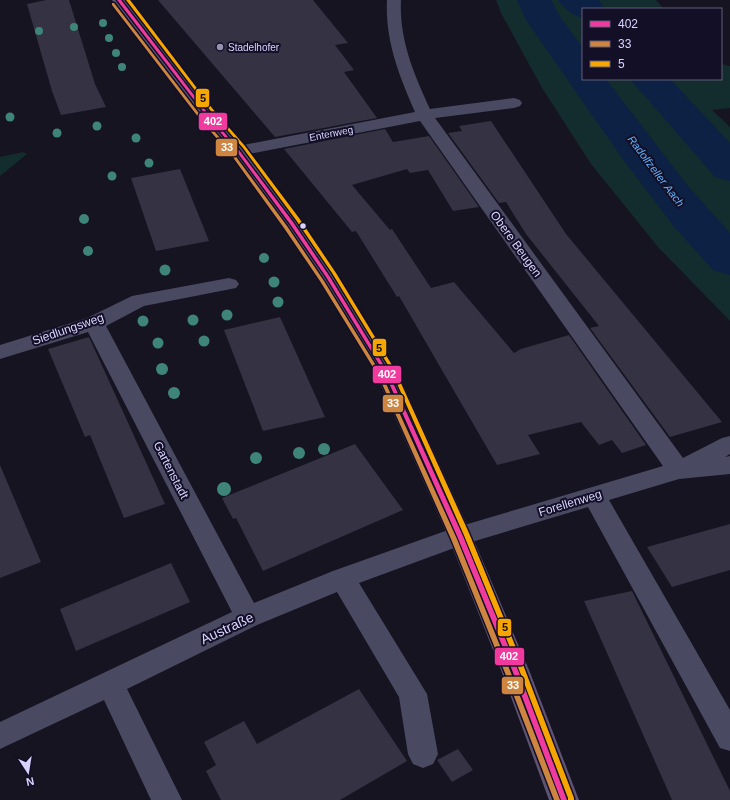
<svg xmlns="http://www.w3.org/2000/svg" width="730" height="800" font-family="Helvetica,sans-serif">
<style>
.green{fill:#132c2d}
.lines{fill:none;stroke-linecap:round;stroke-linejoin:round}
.river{fill:#0d2144;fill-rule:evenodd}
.building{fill:#343243}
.minor{fill:#4a4962;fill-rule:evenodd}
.major{fill:#5e5373;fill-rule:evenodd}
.bus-1-casing{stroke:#130f26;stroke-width:3}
.bus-2-casing{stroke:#130f26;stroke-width:3}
.bus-3-casing{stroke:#130f26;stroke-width:3}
.bus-1{fill:#f13a9d;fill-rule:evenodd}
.bus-2{fill:#cd853f;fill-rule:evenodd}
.bus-3{fill:#f7a600;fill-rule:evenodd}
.tree{fill:#3e8478}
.poi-dot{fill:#9591b1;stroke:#130f26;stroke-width:1.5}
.bus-dot{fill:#d9d4ff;stroke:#130f26;stroke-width:1.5}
.labels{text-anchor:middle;stroke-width:4;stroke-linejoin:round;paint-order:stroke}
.far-poi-label{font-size:10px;fill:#d9d4ff;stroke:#130f26;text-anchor:start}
.far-street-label{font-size:10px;fill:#d9d4ff;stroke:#130f26}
.far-water-label{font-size:11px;font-style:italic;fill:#62b6ff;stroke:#130f26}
.street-label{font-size:12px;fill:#d9d4ff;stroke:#130f26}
.near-street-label{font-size:14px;fill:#d9d4ff;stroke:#130f26}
.line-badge{stroke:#130f26;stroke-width:1.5}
.badge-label{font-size:11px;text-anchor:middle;font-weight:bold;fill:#fff}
.pale-badge-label{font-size:11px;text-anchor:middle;font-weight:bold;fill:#111}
</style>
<rect width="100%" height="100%" fill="#161421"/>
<!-- green -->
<g class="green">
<path d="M496,0H656L664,9H583V79H721V64L730,66V108L712,110L730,127V321L658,247L591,164L542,88L501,13Z"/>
<path d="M23,152L27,154L0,176V157Z"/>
</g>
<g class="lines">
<!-- river -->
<g class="river">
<path d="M517,0H551L561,18L583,48V79H606L688,186L730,233V275L713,270L675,228L622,158L526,20Z"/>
<path d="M558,0H599L605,9H583V18C573,16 564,9 558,0Z"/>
<path d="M630,79H670L730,143V181L715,177Z"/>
</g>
</g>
<!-- building -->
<g class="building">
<path d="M46,0H69L95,84L106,107L61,115L52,91L27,4Z"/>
<path d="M158,0H313L348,43L335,45L354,70L344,72L377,118L275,137Z"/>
<path d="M491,121L566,234L722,422L670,437L590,328L599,326L526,234L506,202L499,203L448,133L462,131L459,126Z"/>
<path d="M385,129L393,142L429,136L479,207L453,211L428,170L410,173L407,169L352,185L390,230L392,229L431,288L454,282L514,353L521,349L569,335L646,445L622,453L612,440L599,445L581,422L528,435L540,454L497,465L399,296L397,297L356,231L352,232L284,149Z"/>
<path d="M180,169L209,241L156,251L131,178Z"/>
<path d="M280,317L325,417L263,431L224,330Z"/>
<path d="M89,337L165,504L124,518L90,435L85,437L48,349Z"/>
<path d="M355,444L403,510L263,571L236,518L233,519L222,498Z"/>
<path d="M0,465L41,562L0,578Z"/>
<path d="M730,524V570L672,587L647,547Z"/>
<path d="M171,563L190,602L76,651L60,609Z"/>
<path d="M632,591L730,791V800H672L584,601Z"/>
<path d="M359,689L407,761L340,800H221L206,771L216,765L204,742L244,721L257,744Z"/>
<path d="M458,749L473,770L452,782L437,760Z"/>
</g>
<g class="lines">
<!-- minor -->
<path class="minor" d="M387,0H401C399,40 414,74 430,109L514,98L520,100L522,103L520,106L514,108L435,118L683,458L722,438L730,436V454L725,457L730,456V474L679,479L609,500L730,710V751L720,748L588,507L465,544L359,583L427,694L438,754L433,764L423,768L413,764L408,754L399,697L337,592L257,625L127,689L182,800H151L104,700L0,749V722L232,612L88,332L0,359V345L87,318L132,296L229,278L236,280L239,284L236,288L144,306L106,326L254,603L333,571L451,529L663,466L420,121L238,156L232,155L230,151L232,147L238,146L415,112C399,75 385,41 387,0Z"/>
<!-- major -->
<path class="major" d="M112,0H126L212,110L244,147L298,219L338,277L398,374L472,536L529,670L579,800H549L501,670L448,536L376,374L318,277L284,225L232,155L200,116Z"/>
<!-- bus-1 casing -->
<g class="bus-1-casing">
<path id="bus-1" d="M117,0H121L207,112L239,150L293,222L330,277L389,374L463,536L518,670L567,800H561L512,670L457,536L385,374L326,277L290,224L237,152L205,114Z"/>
</g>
<!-- bus-2 casing -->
<g class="bus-2-casing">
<path id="bus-2" d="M112,3H114L201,116L234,154L287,226L324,281L383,377L457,539L511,673L560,800H554L505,673L451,539L379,377L320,281L284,228L232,156L199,118L112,5Z"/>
</g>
<!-- bus-3 casing -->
<g class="bus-3-casing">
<path id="bus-3" d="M126,0H130L212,108L245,146L299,218L336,273L395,370L469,533L524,667L574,798V800H568V798L518,667L463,533L391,370L332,273L296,220L243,148L210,110Z"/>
</g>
<!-- bus-1 -->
<use href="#bus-1" class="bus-1"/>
<!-- bus-2 -->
<use href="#bus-2" class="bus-2"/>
<!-- bus-3 -->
<use href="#bus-3" class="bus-3"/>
</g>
<!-- trees -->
<g class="tree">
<circle cx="103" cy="23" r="4"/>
<circle cx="74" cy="27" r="4"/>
<circle cx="39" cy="31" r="4"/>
<circle cx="109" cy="38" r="4"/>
<circle cx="116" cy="53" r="4"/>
<circle cx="122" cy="67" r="4"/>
<circle cx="10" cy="117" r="4.5"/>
<circle cx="97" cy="126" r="4.5"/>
<circle cx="57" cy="133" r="4.5"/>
<circle cx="136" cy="138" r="4.5"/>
<circle cx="149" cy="163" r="4.5"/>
<circle cx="112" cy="176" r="4.5"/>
<circle cx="84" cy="219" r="5"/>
<circle cx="88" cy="251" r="5"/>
<circle cx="264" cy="258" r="5"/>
<circle cx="165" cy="270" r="5.5"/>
<circle cx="274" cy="282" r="5.5"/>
<circle cx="278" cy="302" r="5.5"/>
<circle cx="227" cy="315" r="5.5"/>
<circle cx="193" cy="320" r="5.5"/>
<circle cx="143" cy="321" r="5.5"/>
<circle cx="204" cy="341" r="5.5"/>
<circle cx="158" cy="343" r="5.5"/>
<circle cx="162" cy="369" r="6"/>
<circle cx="174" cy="393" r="6"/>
<circle cx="324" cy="449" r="6"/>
<circle cx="299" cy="453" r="6"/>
<circle cx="256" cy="458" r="6"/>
<circle cx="224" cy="489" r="7"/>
</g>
<!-- markers -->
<circle class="poi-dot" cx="220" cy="47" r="4"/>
<circle class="bus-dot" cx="303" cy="226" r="3.5"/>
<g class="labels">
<!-- far-poi labels -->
<g class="far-poi-label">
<text x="228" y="51">Stadelhofer</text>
</g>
<!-- far-street labels -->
<g class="far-street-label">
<text transform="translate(331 133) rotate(-11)" y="4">Entenweg</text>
</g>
<!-- far-water labels -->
<g class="far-water-label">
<text transform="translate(656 171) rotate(53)" y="4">Radolfzeller Aach</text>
</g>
<!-- street labels -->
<g class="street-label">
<text transform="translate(516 244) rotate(54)" y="4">Obere Beugen</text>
<text transform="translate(68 329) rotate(-19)" y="4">Siedlungsweg</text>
<text transform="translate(171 470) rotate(63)" y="4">Gartenstadt</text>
<text transform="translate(570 503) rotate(-17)" y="4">Forellenweg</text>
</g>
<!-- near-street labels -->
<g class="near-street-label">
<text transform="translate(227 628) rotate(-25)" y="5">Austraße</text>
</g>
</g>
<g class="line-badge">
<rect x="195" y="88" width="15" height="20" rx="4" fill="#f7a600"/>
<rect x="198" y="112" width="30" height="19" rx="4" fill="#f13a9d"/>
<rect x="215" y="138" width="23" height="19" rx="4" fill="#cd853f"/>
<rect x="372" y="338" width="15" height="19" rx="4" fill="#f7a600"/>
<rect x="372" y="365" width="30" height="19" rx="4" fill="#f13a9d"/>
<rect x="382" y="394" width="22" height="19" rx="4" fill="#cd853f"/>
<rect x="497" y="618" width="15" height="19" rx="4" fill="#f7a600"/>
<rect x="494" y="647" width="31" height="19" rx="4" fill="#f13a9d"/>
<rect x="501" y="676" width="23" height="19" rx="4" fill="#cd853f"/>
</g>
<g class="badge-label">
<text x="213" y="125">402</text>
<text x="227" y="151">33</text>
<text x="387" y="378">402</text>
<text x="393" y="407">33</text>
<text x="509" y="660">402</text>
<text x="513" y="689">33</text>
</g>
<g class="pale-badge-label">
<text x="203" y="102">5</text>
<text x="379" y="352">5</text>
<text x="505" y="631">5</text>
</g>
<!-- legend -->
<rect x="582" y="8" width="140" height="72" fill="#130f26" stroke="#625e7d"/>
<rect x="590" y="21" width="20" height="6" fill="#f13a9d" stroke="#625e7d"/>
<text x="618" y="28" font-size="12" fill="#d9d4ff">402</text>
<rect x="590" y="41" width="20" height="6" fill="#cd853f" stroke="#625e7d"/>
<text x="618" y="48" font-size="12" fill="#d9d4ff">33</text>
<rect x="590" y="61" width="20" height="6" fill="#f7a600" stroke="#625e7d"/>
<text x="618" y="68" font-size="12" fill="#d9d4ff">5</text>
<!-- north arrow -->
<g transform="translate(28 772) rotate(168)" stroke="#130f26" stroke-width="3" paint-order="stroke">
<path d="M0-3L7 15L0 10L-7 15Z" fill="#d9d4ff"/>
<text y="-6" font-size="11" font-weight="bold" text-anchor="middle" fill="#d9d4ff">N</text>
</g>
</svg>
